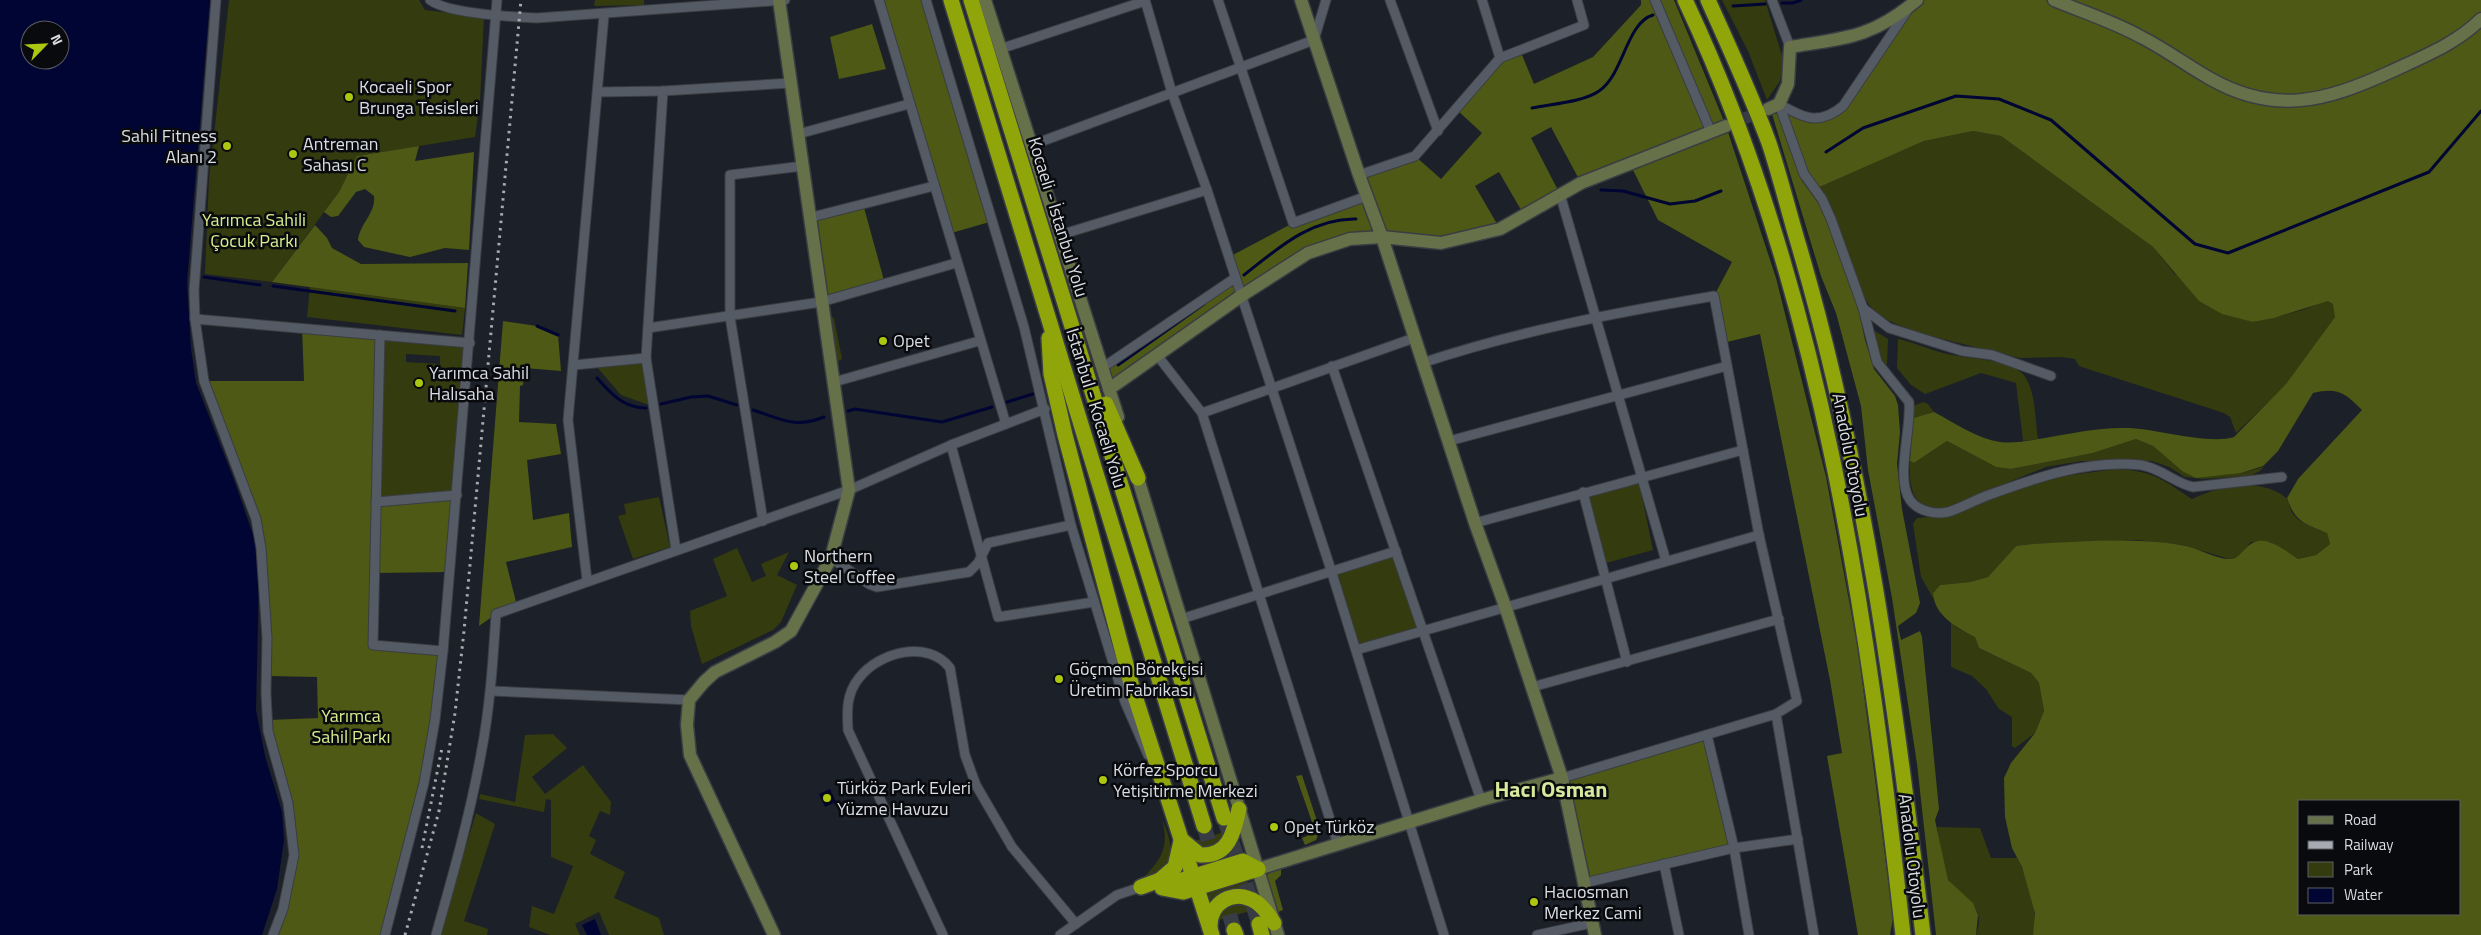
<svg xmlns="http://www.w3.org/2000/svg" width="2481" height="935" font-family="'Titillium Web',sans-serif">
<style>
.green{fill:#343b0f;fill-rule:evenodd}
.forest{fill:#4d5914;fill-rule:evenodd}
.water{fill:#000533;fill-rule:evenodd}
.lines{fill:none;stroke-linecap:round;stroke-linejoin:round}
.stream{stroke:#000533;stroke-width:3}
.secondary-tunnel{stroke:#383c44;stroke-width:12;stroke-dasharray:12 6;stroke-linecap:butt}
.highway-tunnel{stroke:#383c44;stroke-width:15;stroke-dasharray:15 8;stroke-linecap:butt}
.street-casing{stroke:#3a3d43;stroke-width:11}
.secondary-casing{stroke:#3a3d43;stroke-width:15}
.highway-casing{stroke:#3a3d43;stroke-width:18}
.street{stroke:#555b64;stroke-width:9}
.secondary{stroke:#677149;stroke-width:12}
.highway{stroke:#90a50a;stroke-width:15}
.rail{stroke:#a7aab0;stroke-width:3;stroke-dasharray:2.5 5;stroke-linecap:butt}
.poi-dot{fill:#adc60f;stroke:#080a0d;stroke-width:2}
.labels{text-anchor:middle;stroke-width:5;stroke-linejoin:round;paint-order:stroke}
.poi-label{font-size:18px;fill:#dadde2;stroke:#080a0d;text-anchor:start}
.street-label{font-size:18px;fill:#dadde2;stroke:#080a0d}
.park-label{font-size:18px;fill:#daee8f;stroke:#080a0d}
.district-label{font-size:22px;font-weight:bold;fill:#d8e99d;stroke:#080a0d}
</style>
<rect width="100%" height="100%" fill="#1c2028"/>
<!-- green -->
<g class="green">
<path d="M229,0H419L425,10L484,17L480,101L475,137L357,156L339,192L272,282L205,274L209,179Z"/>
<path d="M595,0H644V5L594,6Z"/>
<path d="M1722,0H1765L1783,59L1780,81L1767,100L1748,51Z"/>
<path d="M1973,131L2001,136L2153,247L2175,274L2253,322C2282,316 2317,309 2340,291L2335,317L2286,385L2236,433L2230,417L2224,413L2094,371L2079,366L2075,359L2062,357L2020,358L1914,332L1883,318L1869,305L1857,283L1815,189L1924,141Z"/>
<path d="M310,287L465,308L462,335L307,317Z"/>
<path d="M829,316L834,318L842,359L837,362Z"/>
<path d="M1875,331L1888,339L1887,365C1878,358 1872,342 1875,331Z"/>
<path d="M380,335L470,343L457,495L376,502ZM406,354L440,356V364L406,362Z"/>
<path d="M1898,339C1914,342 1927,349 1943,353C1963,359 2015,358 2026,378C2036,395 2035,420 2038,439L2023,441L2016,383L1981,373L1925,394L1911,385L1897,368Z"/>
<path d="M644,360L649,405L621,395L596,366Z"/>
<path d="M1923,402L1928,404L1934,412L1913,418V406Z"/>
<path d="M2136,439L2153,446L2182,471L2241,473L2263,467L2278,451L2260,471L2250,476L2203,479L2185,477L2169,467L2152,461H2081L2046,467L1945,508C1912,509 1909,490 1910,461L1914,463L1947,441L1996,467L2011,469L2093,453Z"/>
<path d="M2116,469C2153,471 2162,479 2192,499C2219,486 2259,477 2285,497C2290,501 2289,509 2293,514C2300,524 2317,529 2327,533L2330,544L2316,555L2298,559L2271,542H2251L2238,557L2229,559L2183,545L2137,540L2032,544L2016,546L1988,577L1970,582L1940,585L1933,593L1934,600L1921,577L1913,524L1917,518L1955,515L1964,509L2049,478Z"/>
<path d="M1639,482L1653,550L1606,563L1588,497Z"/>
<path d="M659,497L670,547L633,559L618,516L626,514L624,504Z"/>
<path d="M737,548L752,582L766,576L761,564L789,552L777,575L797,585L781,622L773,630L702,664L691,626L690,611L727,596L713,559Z"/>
<path d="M1396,551L1423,631L1356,650L1331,570Z"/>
<path d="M1951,622L1957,628L1975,637L1979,648L2031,673L2039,683L2044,711L2035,733L2015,748L2012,746V717L1999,709L1986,689L1972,676L1951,667Z"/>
<path d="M553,734L567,748L532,777L545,794L583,765L611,802L610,815L600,811L589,836L596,840L590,854L625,872L614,898L659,918L664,935H609L599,912L575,924L580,935H550L529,927L532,906L554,914L573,866L551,857V800L546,799L544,812L479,799L480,794L515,802L525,735Z"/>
<path d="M476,813L495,824L464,921L488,929L487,935H439Z"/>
<path d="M1162,819C1174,847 1178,865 1144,877C1163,858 1169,845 1162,819Z"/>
<path d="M1937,827L1980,828L1991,858H2017C2029,880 2039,910 2033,935H1976C1988,902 1960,900 1948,881C1943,873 1939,838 1937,827Z"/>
<path d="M1227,831V837L1208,851L1191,842Z"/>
<path d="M1247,880L1251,893L1210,904L1208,892Z"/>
<path d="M1230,902L1248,904L1252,908L1250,911L1219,920L1216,918Z"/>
</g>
<!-- forest -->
<g class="forest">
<path d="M879,0H926L993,221L948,234Z"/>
<path d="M1641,0H1674L1726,126L1776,278L1826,477L1858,649L1893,917L1890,935H1858L1827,756L1842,753L1830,680L1760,334L1723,343L1714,296L1732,262L1658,220L1630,164L1581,183L1551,127L1531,138L1560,194L1524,215L1499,172L1475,186L1500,229L1441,243L1382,237L1308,253L1109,389L1102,368L1235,278L1229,257L1293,223L1366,196L1359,175L1415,156L1441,179L1482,133L1457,110L1500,58L1520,50L1534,84L1593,57L1641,5Z"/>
<path d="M1917,0H2481V935H2033L2035,913L2022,867L2012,848L2005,817L2004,778L2011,763L2035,733L2044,711L2039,683L2031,673L1979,648L1975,637C1957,628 1934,615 1933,593L1940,585L1970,582L1988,577L2016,546L2032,544C2081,542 2132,537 2181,545C2197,547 2214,559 2229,559C2237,559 2240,554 2245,549C2262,530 2281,548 2298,559L2316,555L2330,544L2327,533C2305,524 2295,522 2287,498L2298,479L2362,410C2345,393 2338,387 2313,393L2278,451L2263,466L2241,473L2196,478L2182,471L2153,446L2136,439L2093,453L2011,469L1996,467L1947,441L1914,463L1910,461L1913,418L1934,412C1955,423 1977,439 2000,442C2015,444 2030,440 2045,438C2073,433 2100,427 2128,428C2159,429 2208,445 2234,437L2286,384L2335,317L2333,304L2328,301L2274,318L2253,322L2222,314L2199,301L2153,247L2001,136L1973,131L1924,141L1815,189L1779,104L1800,116L1836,112ZM2300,801H2460V914H2300Z"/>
<path d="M872,24L886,69L839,79L830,37Z"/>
<path d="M1772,114H1780L1802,181L1824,211L1855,294L1865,340L1874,369L1895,396L1898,405L1900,432L1897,464L1902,509L1920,603L1916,613L1898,626L1901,640L1920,631L1922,637L1939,809L1935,820L1948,880L1973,903L1978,915L1976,935H1936L1917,764L1892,598L1868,470L1861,406L1836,313L1821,276Z"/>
<path d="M419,146L415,161L474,152L469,250L445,248L410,257L364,247L358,240C360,223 376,213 374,196L365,189L356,192L338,216L331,217L324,212L339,192L357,156Z"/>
<path d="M863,204L885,284L821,302L812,217Z"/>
<path d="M315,225L327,238L332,248L361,264L468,263L465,308L272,282Z"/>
<path d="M503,321L537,326L558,335L561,371L525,368L523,385L520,386L519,422L556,424L561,454L527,460L533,520L569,513L572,547L506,562L517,606L496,614L479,626Z"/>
<path d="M302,328L380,335L376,501L457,495L450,572L375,573L373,645L443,651L435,720L385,935H274L296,855L269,720L318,718L317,677L269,676L263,549L205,381H304Z"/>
<path d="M1707,735L1734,848L1584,883L1562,778Z"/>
<path d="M1302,775L1320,830L1316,840L1305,845L1302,838L1307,836L1313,825L1296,776Z"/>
<path d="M1281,867V875L1275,881L1283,910L1276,913L1266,876L1273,870Z"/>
</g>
<!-- water -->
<g class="water">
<path d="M0,0H210L187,282L191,349L196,383L234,480L257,546L259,574L256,710L265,756L282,812L284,840L277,889L262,935H0ZM30,30H60V60H30Z"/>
<path d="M830,789L836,802L825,807L819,794Z"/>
<path d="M595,919L601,935H587L582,925Z"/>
</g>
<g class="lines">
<!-- stream -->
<g class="stream">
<path d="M1782,3H1793L1801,0"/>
<path d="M1733,6L1765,4"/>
<path d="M1532,108C1550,104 1584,102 1599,91C1624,74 1626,23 1653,15"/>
<path d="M1826,152L1863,128L1956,96L1999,99L2051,120L2195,244L2228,253L2429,172L2481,111"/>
<path d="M1601,190L1623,191L1670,204L1695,201L1721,191"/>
<path d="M1244,275C1277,249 1311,218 1356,219"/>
<path d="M204,277L260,285"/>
<path d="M273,286L455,311"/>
<path d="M537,326L558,335"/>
<path d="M1118,365L1204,304"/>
<path d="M597,378C611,394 624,408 646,408"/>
<path d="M1007,402L1033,394"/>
<path d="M661,404L691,397L708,396L737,405"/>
<path d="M753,410C782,419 794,429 824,417"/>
<path d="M848,411L855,409L942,422L992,407"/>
</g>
<!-- secondary-tunnel -->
<path class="secondary-tunnel" d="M1728,125L1765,110"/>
<!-- highway-tunnel -->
<g class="highway-tunnel">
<path d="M1224,818L1259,924"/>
<path d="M1204,826L1234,930"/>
</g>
<!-- street casing -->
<g class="street-casing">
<g id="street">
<path d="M216,0L194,290L195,319L204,381L256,519L261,548L267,638L266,693L268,731L288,803L294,855L283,909L273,935"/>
<path d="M430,0C448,14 513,17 537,18L785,0"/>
<path d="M879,0L1006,424"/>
<path d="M926,0L1024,327L1071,525L1125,702L1148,755"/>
<path d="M1145,0L1172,93L1207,190L1331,570L1444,935"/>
<path d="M1218,0L1293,223L1367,196"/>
<path d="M1390,0L1438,131"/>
<path d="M1482,0L1500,58"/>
<path d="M1655,0L1711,132"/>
<path d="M1772,0L1790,47"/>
<path d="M1000,49L1145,1"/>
<path d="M663,91L646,358L676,550"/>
<path d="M598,92L663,91L791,83"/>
<path d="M1779,104L1804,174L1822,199L1831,219L1863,308L1877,362L1909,402C1912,427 1895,479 1910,500C1918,511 1935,515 1948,512C1961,508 1973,501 1986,496C2035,478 2088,459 2141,465C2161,468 2174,483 2193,487L2282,477"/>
<path d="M1779,104C1803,118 1819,126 1843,106L1907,11"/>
<path d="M798,134L909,104"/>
<path d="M1032,145L1314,40L1326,0"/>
<path d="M1359,175L1415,156L1500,58L1584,25L1577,0"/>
<path d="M1560,194L1666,561"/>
<path d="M812,217L934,186"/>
<path d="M1060,235L1207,190"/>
<path d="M1863,308L1889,328L1962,351L1992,355L2051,376"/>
<path d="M195,319L470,343"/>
<path d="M648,328L821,302L956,263"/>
<path d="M380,335L373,645L443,651"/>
<path d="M1157,355L1202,413L1338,845"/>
<path d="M1422,363C1518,331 1614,313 1714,296L1759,535L1797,701L1776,714L1562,778"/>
<path d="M574,365L646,358"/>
<path d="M1332,366L1481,800"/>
<path d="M1102,368L1235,278"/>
<path d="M834,382L979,341"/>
<path d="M1202,413L1414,338"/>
<path d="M1449,441L1727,366"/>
<path d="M951,445L998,617L1094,602"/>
<path d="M1583,492L1627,662"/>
<path d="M376,502L457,495"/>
<path d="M763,521L730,317V175L803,166"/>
<path d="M1475,523L1743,450"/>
<path d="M831,558L869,584L877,587L969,572L978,563L988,543L1071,525"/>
<path d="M587,580L568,420L604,15"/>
<path d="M1181,619L1396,551"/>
<path d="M1356,650L1759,535"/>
<path d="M1532,687L1779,619"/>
<path d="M491,691L689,700"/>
<path d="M1776,714L1814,935"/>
<path d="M1707,735L1734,848L1749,935"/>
<path d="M1664,864L1679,935"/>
<path d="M1584,883L1734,848L1798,839"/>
<path d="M385,935L424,783L435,720L443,651L497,0"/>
<path d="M436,935C453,875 470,815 481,754C490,708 493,661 496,614L849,490L951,445L1045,409"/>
<path d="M943,935L848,730C847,711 846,694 859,678C879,652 928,639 950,668L965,755L976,785L1012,847L1076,924"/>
<path d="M1060,935L1117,895L1141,887"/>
<path d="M1537,935L1592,923"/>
</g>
</g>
<!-- secondary casing -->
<g class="secondary-casing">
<g id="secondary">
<path d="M985,0L1118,417"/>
<path d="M1301,0L1359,175L1382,237L1475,523L1505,606L1562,778L1595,935"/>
<path d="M2054,0C2083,12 2114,22 2141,37C2165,49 2186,65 2209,78C2275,116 2326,101 2390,72C2422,57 2456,44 2481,19"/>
<path d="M1768,109L1779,104L1788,84L1790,47C1845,38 1872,38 1917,0"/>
<path d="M1109,389L1241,296L1308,253L1350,239L1382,237L1441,243L1500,229L1581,183L1726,126"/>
<path d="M1135,469L1278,935"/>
<path d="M1258,869L1481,800L1562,778"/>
<path d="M774,935L690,755L687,725L689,700L704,682L715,672L775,642L791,631L831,558L849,490L779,0"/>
</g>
</g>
<!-- highway casing -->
<g class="highway-casing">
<g id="highway">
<path d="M951,0L1204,826"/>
<path d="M971,0L1224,818"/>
<path d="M1685,0C1822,290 1868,619 1903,935"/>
<path d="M1708,0C1729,47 1751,94 1769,143C1779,173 1787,205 1796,236C1864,464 1895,699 1923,935"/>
<path d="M1049,338L1051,374L1065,435L1132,687L1212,935"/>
<path d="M1106,404L1138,478"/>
<path d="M1183,841L1200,855C1229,857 1234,832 1239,809"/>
<path d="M1160,880L1175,867L1181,841"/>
<path d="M1141,887L1160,880L1179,881L1243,861L1258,869"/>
<path d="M1162,888L1183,892L1258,869"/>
<path d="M1259,924L1262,935"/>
<path d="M1210,928C1209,902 1234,888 1256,902C1264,907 1269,916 1274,923"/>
<path d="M1234,930L1236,935"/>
</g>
</g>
<!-- street -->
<use href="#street" class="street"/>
<!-- secondary -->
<use href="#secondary" class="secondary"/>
<!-- highway -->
<use href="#highway" class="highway"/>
<!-- rail -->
<g class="rail">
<path d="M422,848L442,748"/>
<path d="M405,935L439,811L455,713L464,631L521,0"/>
</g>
</g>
<!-- markers -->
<g class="poi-dot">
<circle cx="349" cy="97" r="5"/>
<circle cx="227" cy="146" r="5"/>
<circle cx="293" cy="154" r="5"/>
<circle cx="883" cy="341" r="5"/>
<circle cx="419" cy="383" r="5"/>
<circle cx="794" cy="566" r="5"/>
<circle cx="1059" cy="679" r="5"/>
<circle cx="1103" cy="780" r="5"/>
<circle cx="827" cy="798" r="5"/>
<circle cx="1274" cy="827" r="5"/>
<circle cx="1534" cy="902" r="5"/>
</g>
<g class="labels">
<!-- poi labels -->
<g class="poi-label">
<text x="359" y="93">Kocaeli Spor<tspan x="359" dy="21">Brunga Tesisleri</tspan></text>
<text x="217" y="142" text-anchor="end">Sahil Fitness<tspan x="217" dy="21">Alanı 2</tspan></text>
<text x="303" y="150">Antreman<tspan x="303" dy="21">Sahası C</tspan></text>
<text x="893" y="347">Opet</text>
<text x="429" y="379">Yarımca Sahil<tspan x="429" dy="21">Halısaha</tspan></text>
<text x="804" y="562">Northern<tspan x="804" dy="21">Steel Coffee</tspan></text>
<text x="1069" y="675">Göçmen Börekçisi<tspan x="1069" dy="21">Üretim Fabrikası</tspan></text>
<text x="1113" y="776">Körfez Sporcu<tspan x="1113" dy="21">Yetişitirme Merkezi</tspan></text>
<text x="837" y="794">Türköz Park Evleri<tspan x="837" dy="21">Yüzme Havuzu</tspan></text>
<text x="1284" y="833">Opet Türköz</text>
<text x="1544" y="898">Hacıosman<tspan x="1544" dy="21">Merkez Cami</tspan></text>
</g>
<!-- street labels -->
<g class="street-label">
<text transform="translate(1058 217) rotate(73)" y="6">Kocaeli - İstanbul Yolu</text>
<text transform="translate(1096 408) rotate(73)" y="6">İstanbul - Kocaeli Yolu</text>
<text transform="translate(1850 455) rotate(79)" y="6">Anadolu Otoyolu</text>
<text transform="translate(1912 856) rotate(83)" y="6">Anadolu Otoyolu</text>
</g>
<!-- park labels -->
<g class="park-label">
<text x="254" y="226">Yarımca Sahili<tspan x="254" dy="21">Çocuk Parkı</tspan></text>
<text x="351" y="722">Yarımca<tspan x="351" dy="21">Sahil Parkı</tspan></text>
</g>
<!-- district labels -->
<g class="district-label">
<text x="1551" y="797">Hacı Osman</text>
</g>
</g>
<!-- legend -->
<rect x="2298" y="800" width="162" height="115" fill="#080a0d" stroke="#5c5e62"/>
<rect x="2308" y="816" width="25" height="8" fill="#677149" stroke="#5c5e62"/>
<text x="2344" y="825" font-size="15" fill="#dadde2">Road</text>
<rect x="2308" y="841" width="25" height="8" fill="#a7aab0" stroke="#5c5e62"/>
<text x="2344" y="850" font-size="15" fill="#dadde2">Railway</text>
<rect x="2308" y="862" width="25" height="15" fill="#343b0f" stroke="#5c5e62"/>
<text x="2344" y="875" font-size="15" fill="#dadde2">Park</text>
<rect x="2308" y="888" width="25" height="15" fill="#000533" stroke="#5c5e62"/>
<text x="2344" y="900" font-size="15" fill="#dadde2">Water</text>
<!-- north arrow -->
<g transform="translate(45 45) rotate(66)"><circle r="24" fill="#080a0d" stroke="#5c5e62"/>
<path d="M0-4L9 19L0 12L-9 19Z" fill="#adc60f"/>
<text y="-8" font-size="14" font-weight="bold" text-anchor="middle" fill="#dadde2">N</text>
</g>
</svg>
